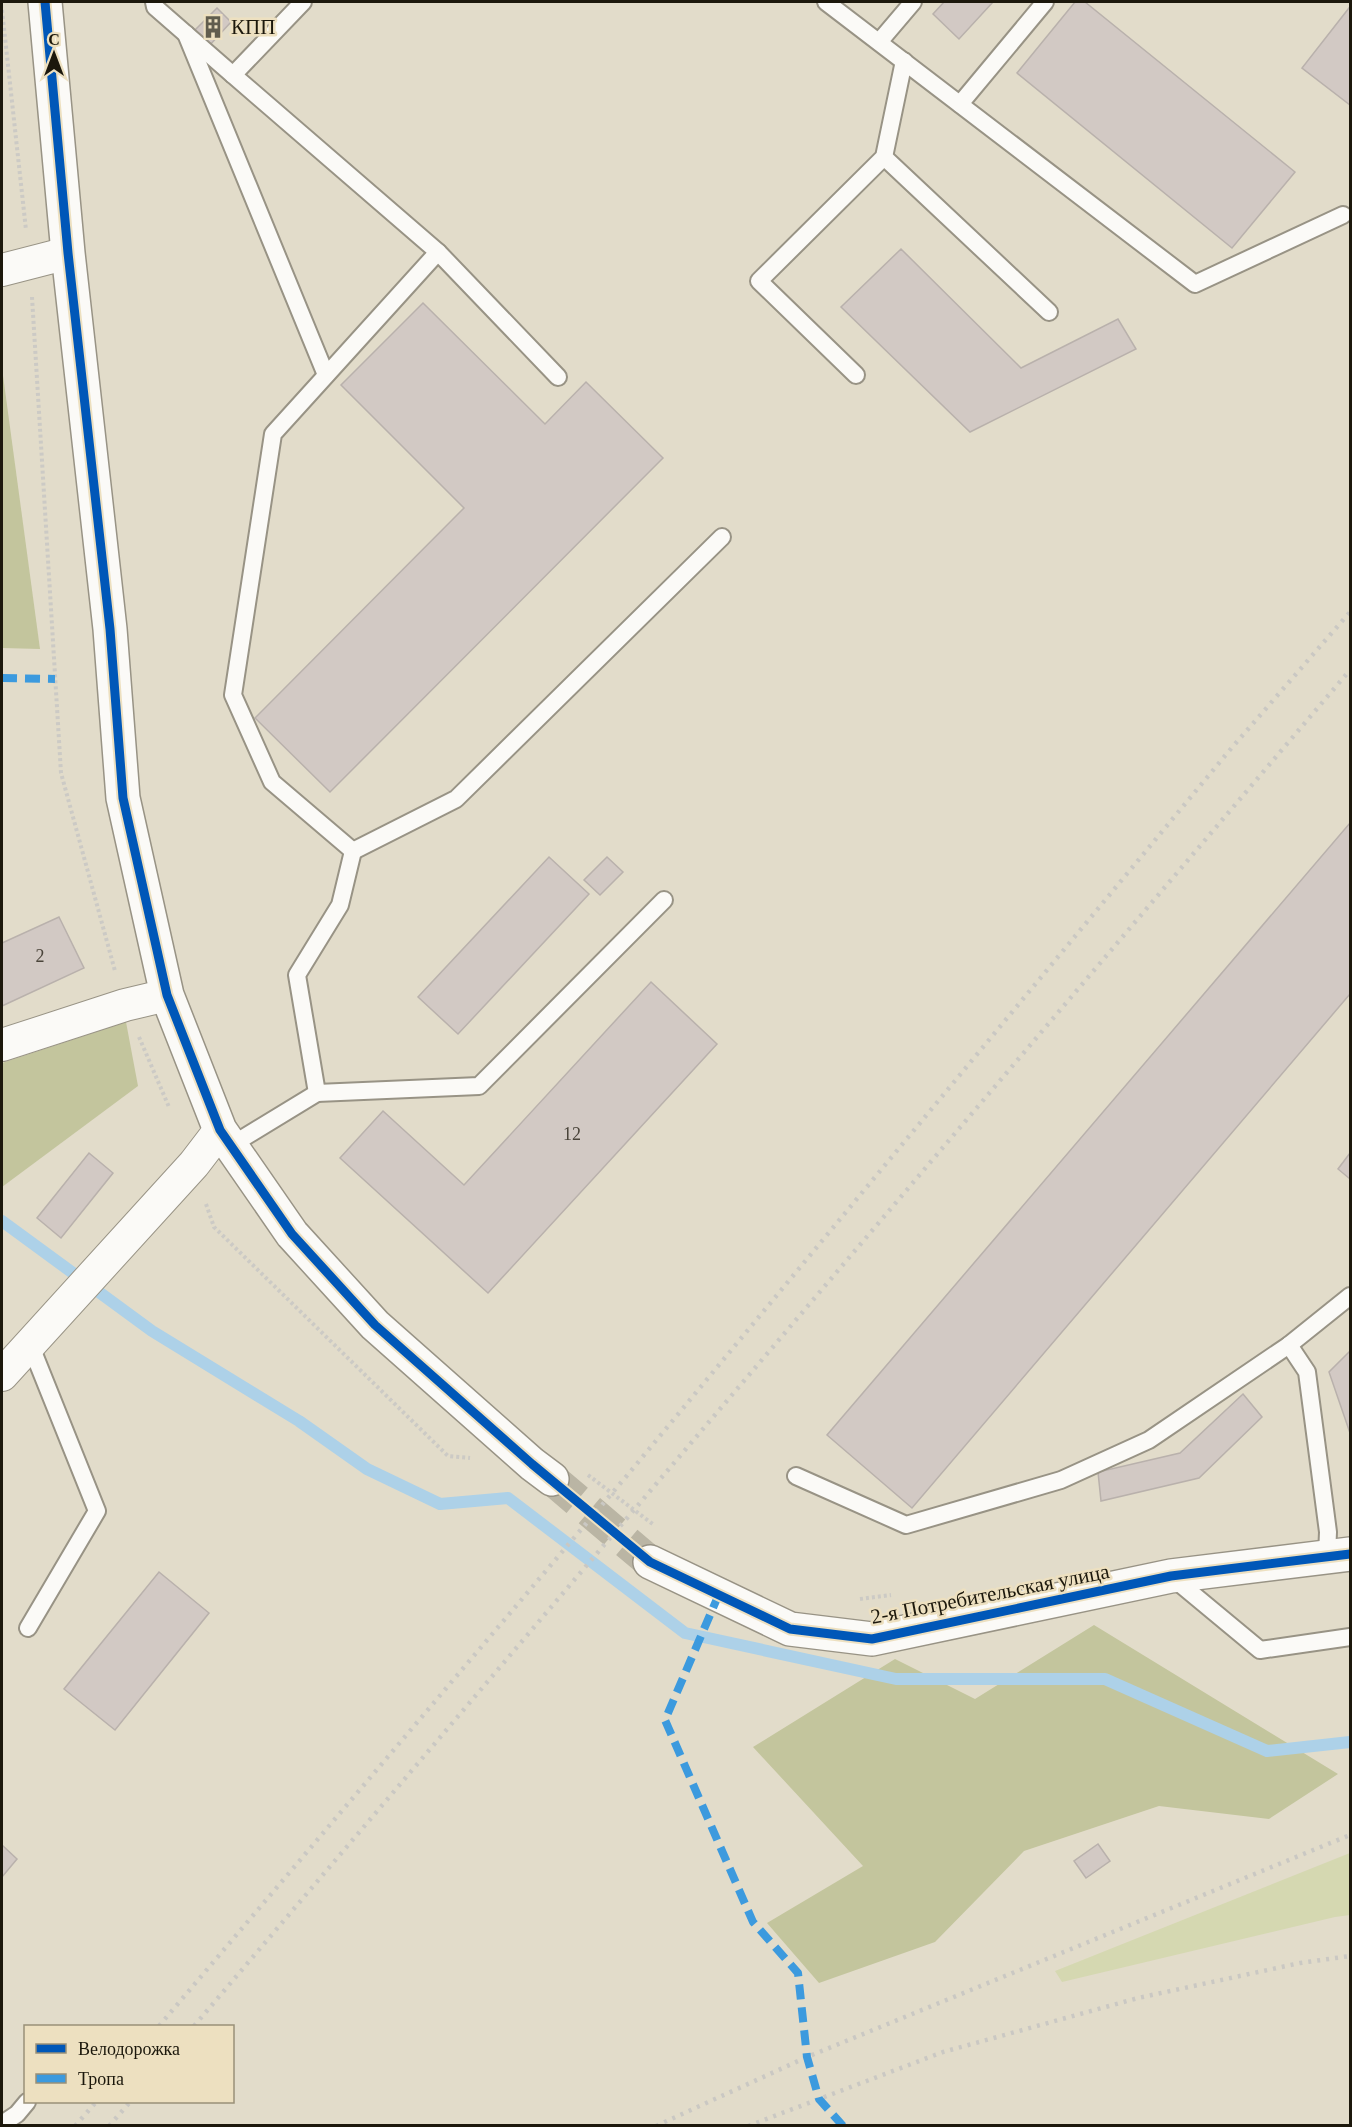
<svg xmlns="http://www.w3.org/2000/svg" width="1352" height="2127" font-family="Georgia,serif">
<style>
.green{fill:#d5d8b1}
.forest{fill:#c3c59d}
.lines{fill:none;stroke-linecap:round;stroke-linejoin:round}
.stream{stroke:#add1e8;stroke-width:12}
.building{fill:#d2c9c4;stroke:#b9b1ac;stroke-width:1.5}
.secondary-tunnel{stroke:#bab5a4;stroke-width:33;stroke-dasharray:33 16;stroke-linecap:butt}
.lane-casing{stroke:#989385;stroke-width:20}
.street-casing{stroke:#989385;stroke-width:34}
.secondary-casing{stroke:#989385;stroke-width:36}
.path{stroke:#cccac5;stroke-width:4;stroke-dasharray:3 3;stroke-linecap:butt}
.lane{stroke:#fbfaf7;stroke-width:16}
.street{stroke:#fbfaf7;stroke-width:32}
.secondary{stroke:#fbfaf7;stroke-width:33}
.rail{stroke:#cac8c3;stroke-width:4.5;stroke-dasharray:3 6;stroke-linecap:butt}
.quiet{stroke:#3c9ade;stroke-width:8;stroke-dasharray:15 8;stroke-linecap:butt}
.cycleway-casing{stroke:#ede0c0;stroke-width:13}
.cycleway{stroke:#0057b8;stroke-width:9}
.labels{text-anchor:middle;stroke-width:5;stroke-linejoin:round;paint-order:stroke}
.number-label{font-size:18px;fill:#4a443a}
.poi-label{font-size:21px;fill:#1c180c;stroke:#ede0c0;text-anchor:start}
.street-label{font-size:21px;fill:#1c180c;stroke:#ede0c0}
</style>
<rect width="100%" height="100%" fill="#e2dcca"/>
<!-- green -->
<path class="green" d="M1350,1853V1915L1335,1917L1062,1982L1055,1971Z"/>
<!-- forest -->
<g class="forest">
<path d="M2,368L40,649L2,648Z"/>
<path d="M126,1022L138,1086L2,1187V1063Z"/>
<path d="M1094,1625L1338,1774L1269,1819L1159,1806L1024,1851L935,1942L819,1983L767,1923L863,1866L753,1747L895,1659L975,1699Z"/>
</g>
<g class="lines">
<!-- stream -->
<path class="stream" d="M2,1221L152,1331L299,1421L367,1469L440,1504L508,1498L685,1633L896,1679H1105L1267,1751L1350,1742"/>
</g>
<!-- building -->
<g class="building">
<path d="M944,2H993L959,39L933,14Z"/>
<path d="M1075,2H1085L1295,172L1232,248L1017,73Z"/>
<path d="M217,8L231,22L209,46L194,31Z"/>
<path d="M1349,8L1350,9V105L1302,68Z"/>
<path d="M901,249L1021,368L1118,319L1136,349L970,432L841,307Z"/>
<path d="M423,303L545,424L586,382L663,458L330,792L255,718L464,508L341,385Z"/>
<path d="M1350,823V994L912,1508L827,1435Z"/>
<path d="M549,857L589,894L458,1034L418,997Z"/>
<path d="M607,857L623,872L600,895L584,880Z"/>
<path d="M59,917L84,968L2,1006V943Z"/>
<path d="M651,982L717,1044L488,1293L340,1158L383,1111L464,1185Z"/>
<path d="M89,1153L113,1173L61,1238L37,1218Z"/>
<path d="M1350,1153V1179L1338,1169Z"/>
<path d="M1350,1351V1433L1329,1372Z"/>
<path d="M1243,1394L1262,1417L1199,1478L1101,1501L1098,1472L1180,1453Z"/>
<path d="M159,1572L209,1613L115,1730L64,1689Z"/>
<path d="M1098,1844L1110,1861L1086,1878L1074,1861Z"/>
<path d="M2,1845L17,1859L2,1877Z"/>
</g>
<g class="lines">
<!-- secondary-tunnel -->
<path class="secondary-tunnel" d="M552,1479L650,1562"/>
<!-- lane casing -->
<g class="lane-casing">
<g id="lane">
<path d="M154,2L155,7L233,75"/>
<path d="M303,2L233,75L438,252L273,434L233,695L272,782L353,851L340,905L297,975L317,1093L479,1086L664,900"/>
<path d="M826,2L1195,284L1343,215"/>
<path d="M186,34L326,375"/>
<path d="M879,42L913,2"/>
<path d="M960,104L1045,2"/>
<path d="M884,157L1049,312"/>
<path d="M438,252L558,377"/>
<path d="M856,375L759,281L884,157L904,61"/>
<path d="M353,851L456,799L722,537"/>
<path d="M230,1146L317,1093"/>
<path d="M1289,1345L1307,1372L1328,1532L1327,1555"/>
<path d="M796,1476L906,1525L1061,1480L1149,1440L1289,1345L1350,1296"/>
<path d="M1172,1577L1260,1650L1350,1637"/>
<path d="M28,1628L97,1511L30,1344"/>
<path d="M2,2124L17,2114L27,2102"/>
</g>
</g>
<!-- street casing -->
<g class="street-casing">
<g id="street">
<path d="M2,270L68,253"/>
<path d="M2,1045L125,1005L167,995"/>
<path d="M2,1375L194,1164L220,1130"/>
</g>
</g>
<!-- secondary casing -->
<g class="secondary-casing">
<g id="secondary">
<path d="M45,2L68,253L110,629L123,798L167,995L220,1130L292,1234L375,1325L532,1464L552,1479"/>
<path d="M650,1562L790,1629L872,1639L1171,1576L1350,1554"/>
</g>
</g>
<!-- path -->
<g class="path">
<path d="M2,10L26,230"/>
<path d="M32,297L61,773L115,971"/>
<path d="M139,1037L169,1107"/>
<path d="M206,1204L214,1227L448,1456L470,1458"/>
<path d="M588,1475L654,1525"/>
<path d="M860,1599L891,1595"/>
</g>
<!-- lane -->
<use href="#lane" class="lane"/>
<!-- street -->
<use href="#street" class="street"/>
<!-- secondary -->
<use href="#secondary" class="secondary"/>
<!-- rail -->
<g class="rail">
<path d="M159,2026L630,1472L1229,751L1350,612"/>
<path d="M194,2026L1350,670"/>
<path d="M75,2126L96,2102"/>
<path d="M109,2126L130,2102"/>
<path d="M656,2126L807,2057L1350,1835"/>
<path d="M748,2126L943,2052L1138,1998L1300,1963L1350,1956"/>
</g>
<!-- quiet -->
<g class="quiet">
<path d="M2,678L55,679"/>
<path d="M719,1594L665,1720L753,1922L798,1973L807,2057L819,2099L843,2126"/>
</g>
<!-- cycleway casing -->
<g class="cycleway-casing">
<path id="cycleway" d="M45,2L68,253L110,629L123,798L167,995L220,1130L292,1234L375,1325L532,1464L650,1562L790,1629L872,1639L1171,1576L1350,1554"/>
</g>
<!-- cycleway -->
<use href="#cycleway" class="cycleway"/>
</g>
<!-- icons -->
<defs>
<g id="building-bare" transform="scale(1.8)"><path d="M-4-6H4V6H1V3H-1V6H-4ZM-2.5-4.3h1.7v1.8h-1.7ZM.8-4.3h1.7v1.8H.8ZM-2.5-1h1.7V.8h-1.7ZM.8-1h1.7V.8H.8Z" fill="#615d4e" stroke="#ede0c0" stroke-width="2.5" paint-order="stroke"/></g>
</defs>
<g fill-rule="evenodd">
<use href="#building-bare" x="213" y="27"/>
</g>
<g class="labels">
<!-- number labels -->
<g class="number-label">
<text x="40" y="962">2</text>
<text x="572" y="1140">12</text>
</g>
<!-- poi labels -->
<g class="poi-label">
<text x="231" y="34">КПП</text>
</g>
<!-- street labels -->
<g class="street-label">
<text transform="translate(990 1594) rotate(-11)" y="7">2-я Потребительская улица</text>
</g>
</g>
<!-- border -->
<rect width="1352" height="2127" fill="none" stroke="#1c180c" stroke-width="6"/>
<!-- legend -->
<rect x="24" y="2025" width="210" height="78" fill="#ede0c0" stroke="#999078" stroke-width="1.5"/>
<rect x="36" y="2044" width="30" height="9" fill="#0057b8" stroke="#999078" stroke-width="1.5"/>
<text x="78" y="2055" font-size="18" fill="#1c180c">Велодорожка</text>
<rect x="36" y="2074" width="30" height="9" fill="#3c9ade" stroke="#999078" stroke-width="1.5"/>
<text x="78" y="2085" font-size="18" fill="#1c180c">Тропа</text>
<!-- north arrow -->
<g transform="translate(54 54)" stroke="#ede0c0" stroke-width="4.5" paint-order="stroke">
<path d="M0-4.5L10 22L0 15L-10 22Z" fill="#1c180c"/>
<text y="-9" font-size="16" font-weight="bold" text-anchor="middle" fill="#1c180c">С</text>
</g>
</svg>
